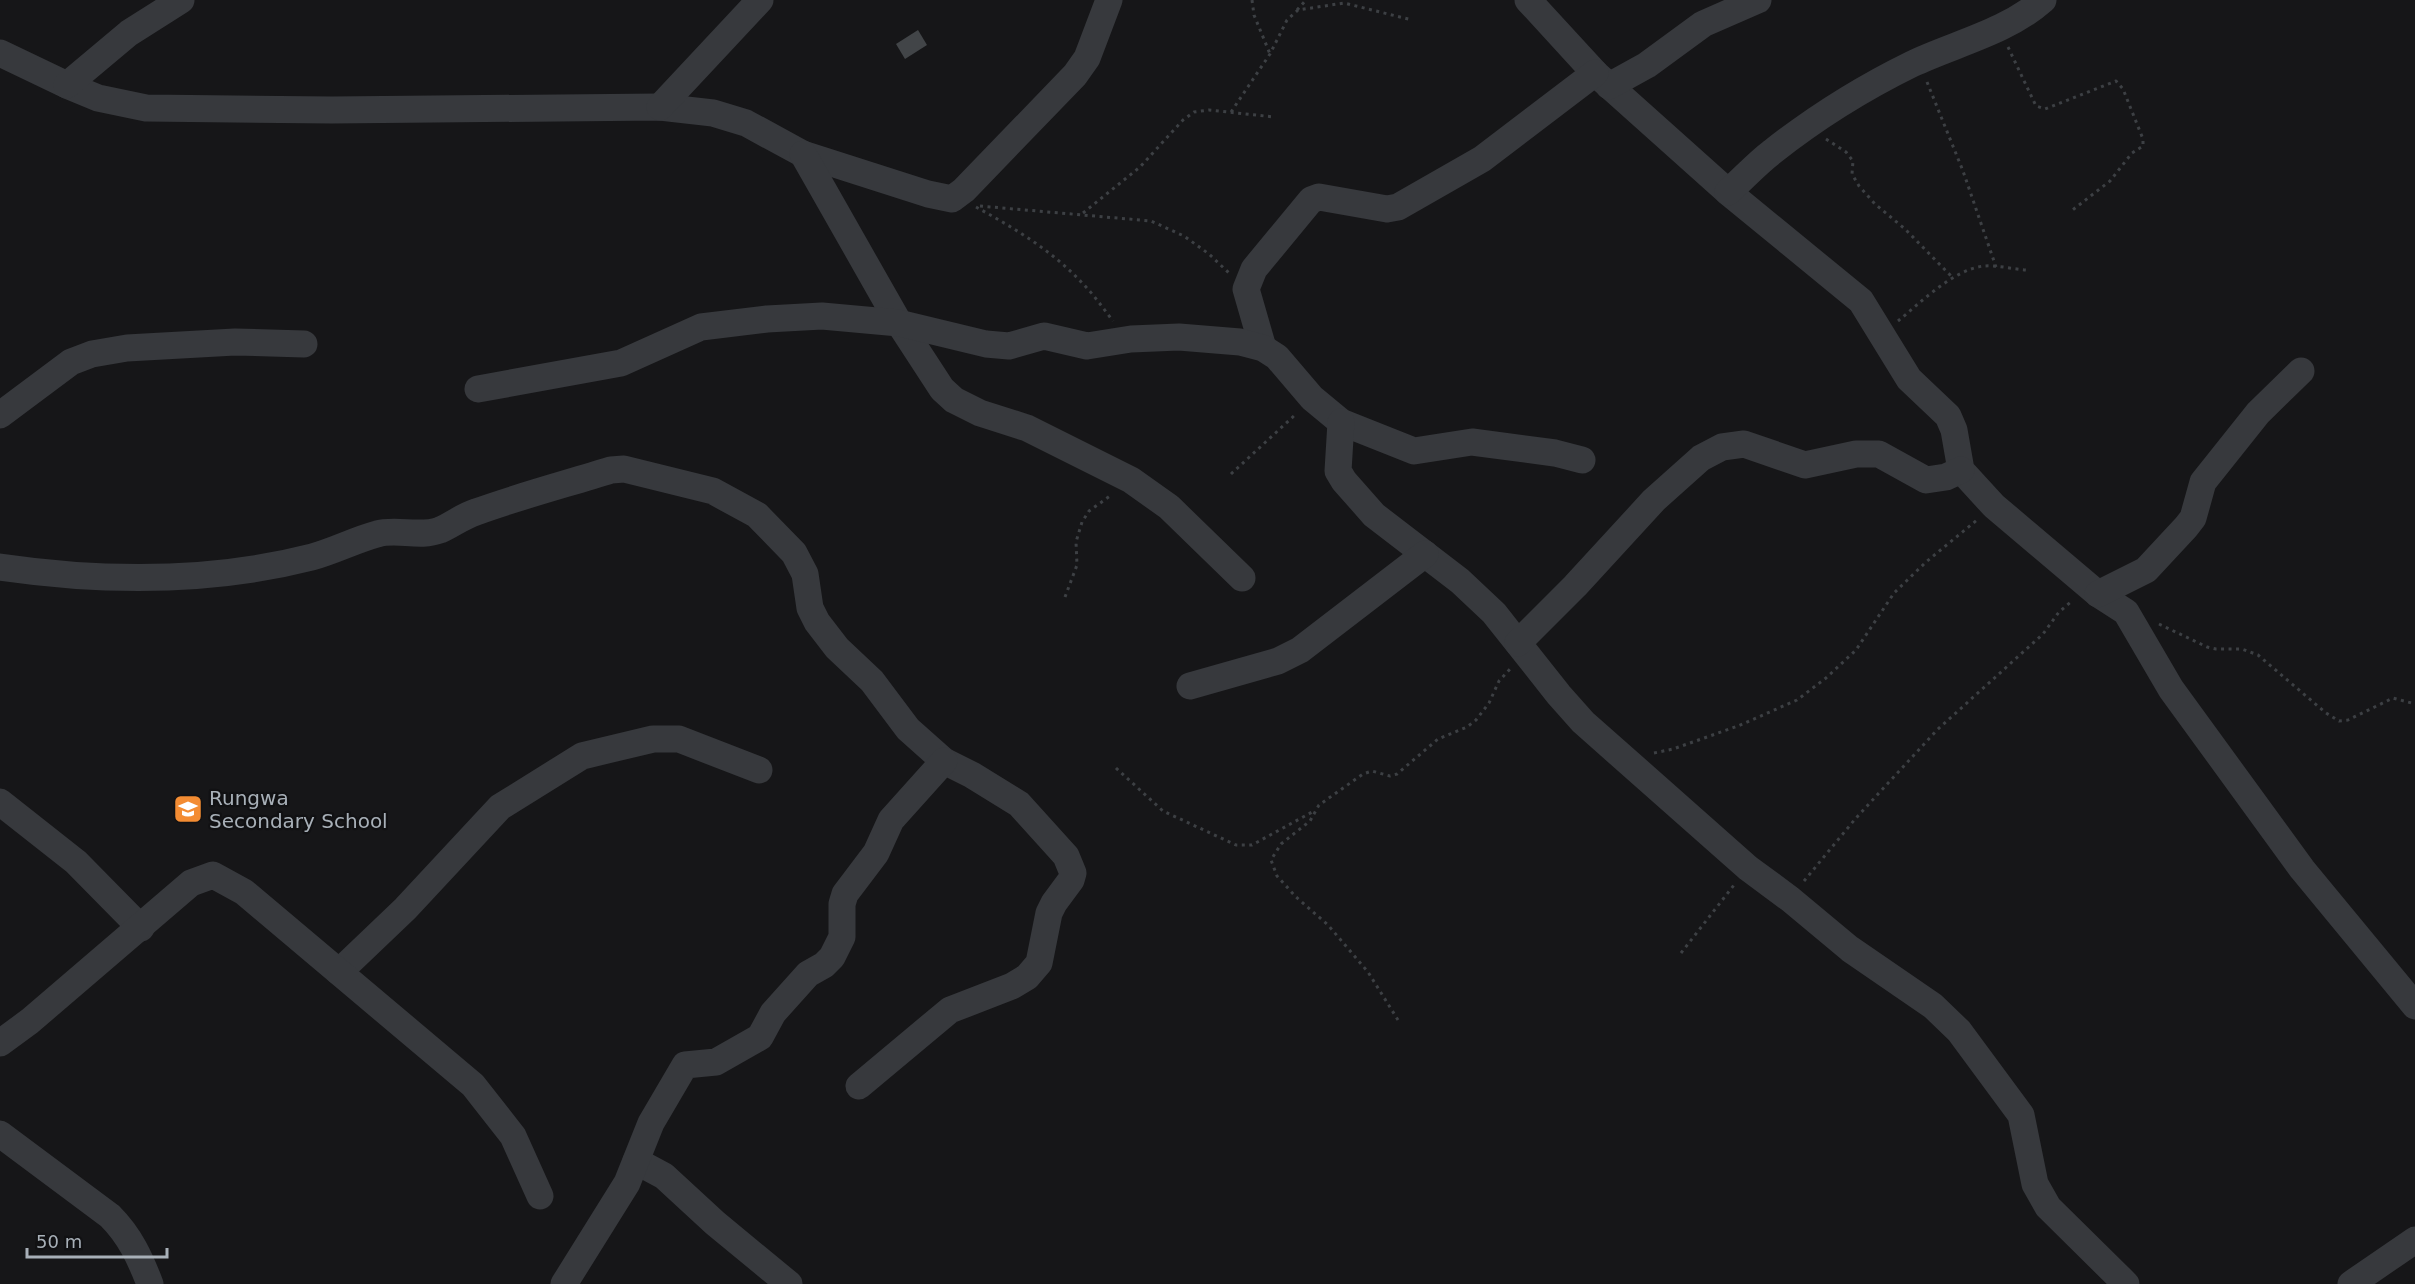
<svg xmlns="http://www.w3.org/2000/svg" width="2415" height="1284" font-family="'DejaVu Sans',sans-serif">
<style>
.building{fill:#424548}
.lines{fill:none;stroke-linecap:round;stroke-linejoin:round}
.path{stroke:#3d4044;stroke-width:3;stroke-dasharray:3 4.5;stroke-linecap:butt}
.minor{stroke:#37393d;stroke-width:27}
.labels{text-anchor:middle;stroke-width:4.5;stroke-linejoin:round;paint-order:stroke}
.poi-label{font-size:20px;fill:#a8b0b8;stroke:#111113;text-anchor:start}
</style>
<rect width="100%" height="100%" fill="#161618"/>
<!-- building -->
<path class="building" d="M918,30L927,45L905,59L896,44Z"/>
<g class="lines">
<!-- path -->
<g class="path">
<path d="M1252,0L1254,15L1270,54"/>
<path d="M1297,10L1306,0"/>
<path d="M2008,47L2036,106L2045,109L2116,81L2123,89L2143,139V146L2132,153L2110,181L2070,212"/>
<path d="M1927,82L1963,171L1996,267"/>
<path d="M1231,112L1270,54L1287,20L1298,10L1344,3L1412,20"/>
<path d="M1826,139L1846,152L1853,161L1852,174L1859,186L1875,204L1905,229L1953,278"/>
<path d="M980,206L1151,221L1184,236L1209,254L1229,273"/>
<path d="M976,207C1014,228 1053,251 1083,284C1094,295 1103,308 1113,321"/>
<path d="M1083,213L1140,167L1183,120L1194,112L1209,110L1274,117"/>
<path d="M1898,321C1920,303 1954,269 1984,266C1997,265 2012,269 2026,270"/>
<path d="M1231,474L1296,414"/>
<path d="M1065,597L1077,565L1076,542L1082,522L1089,511L1110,496"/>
<path d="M2159,624L2207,647L2216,649H2242L2258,655L2326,713L2339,721L2348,720L2393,698L2415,704"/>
<path d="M1654,753L1673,749L1738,726L1797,700L1826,678L1856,650L1894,593L1926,562L1977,520"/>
<path d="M1116,768L1163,811L1236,845H1252L1314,811"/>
<path d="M1804,881L1856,818L1937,730L2043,634L2059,612L2072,601"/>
<path d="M1681,953L1734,885"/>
<path d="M1398,1020L1368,972L1328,925L1296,897L1277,876L1271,860L1281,844L1310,821L1319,805L1363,774L1372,771L1390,776L1397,774L1438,739L1467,727L1476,720L1489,703L1499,681L1510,669"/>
</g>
<!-- minor -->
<g class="minor">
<path d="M1528,0L1595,73L1728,192L1861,301L1909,379L1948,416L1954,430L1961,470L1994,506L2098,594L2126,612L2171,689L2302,869L2415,1006"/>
<path d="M0,53L69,86L98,98L146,108L332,110L660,107L713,113L746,123L803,154L928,194L952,199L964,190L1075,75L1087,58L1109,0"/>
<path d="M67,85L129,33L181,0"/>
<path d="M1609,86L1647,65L1703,24L1758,0"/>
<path d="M660,107L760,0"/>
<path d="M803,154L899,323L942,389L954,400L980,413L1027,428L1131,480L1169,507L1242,578"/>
<path d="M1728,192C1743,179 1756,164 1772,152C1815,118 1863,88 1912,64C1954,44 2007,32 2043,0"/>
<path d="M1263,348L1246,289L1254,269L1311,200L1319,197L1387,209L1398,207L1482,159L1595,73"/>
<path d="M478,389L621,363L701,327L767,319L822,316L899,323L986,344L1009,346L1044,336L1087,346L1131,339L1179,337L1240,342L1263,348L1277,357L1312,398L1341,422L1414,451L1472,442L1555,453L1582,460"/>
<path d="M0,415L71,362L92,354L127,348L235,342L304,344"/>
<path d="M1341,422L1338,471L1344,481L1374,515L1460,581L1494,613L1559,695L1583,722L1748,868L1790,899L1850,949L1933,1006L1959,1031L2021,1115L2035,1184L2048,1207L2126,1284"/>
<path d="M0,567C103,582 210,583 312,557C334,551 355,540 377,534C397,528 419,538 440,530C452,525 463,516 476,512C520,496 566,484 611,470L624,469L713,491L757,515L794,553L805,574L810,608L817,622L837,648L872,681L908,729L944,761L972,775L1019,804L1066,856L1073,873L1071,880L1054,903L1049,913L1039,963L1027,977L1012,986L950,1010L859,1086"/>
<path d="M2098,594L2146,570L2186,527L2193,518L2203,482L2258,413L2301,371"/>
<path d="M1518,643L1575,586L1654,500L1701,458L1722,447L1744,444L1805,465L1856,454H1879L1926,480L1946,477L1961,470"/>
<path d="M1190,686L1278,661L1300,650L1425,554"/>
<path d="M0,802L76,862L141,928"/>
<path d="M339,972L405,909L500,807L582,756L653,739H679L759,770"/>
<path d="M0,1043L30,1021L191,883L213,875L244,892L473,1085L513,1136L540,1196"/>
<path d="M0,1134L110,1216C130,1236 140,1258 150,1284"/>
<path d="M636,1161L664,1176L715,1223L789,1284"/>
<path d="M564,1284L627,1183L651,1123L685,1065L716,1062L760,1037L773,1013L808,974L824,965L832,957L842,937V904L845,894L876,853L891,820L944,761"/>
<path d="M2351,1284L2415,1240"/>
</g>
</g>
<!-- icons -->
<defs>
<g id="school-square" transform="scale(1.5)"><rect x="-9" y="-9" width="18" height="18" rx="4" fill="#f38c33" stroke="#111113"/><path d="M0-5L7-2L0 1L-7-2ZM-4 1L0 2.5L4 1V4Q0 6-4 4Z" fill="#fff"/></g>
</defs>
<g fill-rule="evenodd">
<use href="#school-square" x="188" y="809"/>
</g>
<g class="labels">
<!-- poi labels -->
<g class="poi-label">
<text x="209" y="805">Rungwa<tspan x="209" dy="23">Secondary School</tspan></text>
</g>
</g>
<!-- scale -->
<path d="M27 1248v9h140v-9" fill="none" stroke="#a8b0b8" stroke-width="3"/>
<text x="36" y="1248" font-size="18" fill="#a8b0b8" stroke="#111113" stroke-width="4.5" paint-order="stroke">50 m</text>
</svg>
